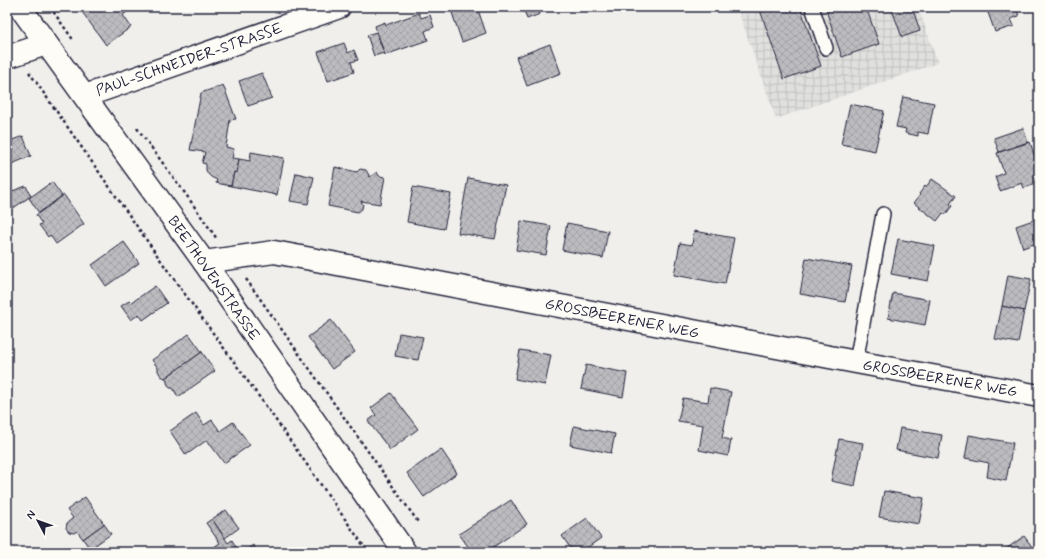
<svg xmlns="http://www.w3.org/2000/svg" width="1046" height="559" font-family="Mynerve,sans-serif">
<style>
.industrial{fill:url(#industrial-grid)}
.building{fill:url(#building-cross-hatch);stroke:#22223b}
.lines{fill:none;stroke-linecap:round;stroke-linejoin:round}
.service-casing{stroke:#22223b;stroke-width:16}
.minor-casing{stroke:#22223b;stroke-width:25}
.path{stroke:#22223b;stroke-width:2.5;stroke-dasharray:3 3;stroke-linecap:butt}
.service{stroke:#fdfcf7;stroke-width:13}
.minor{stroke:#fdfcf7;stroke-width:22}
.labels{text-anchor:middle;stroke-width:3;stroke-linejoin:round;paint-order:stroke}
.street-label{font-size:15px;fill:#22223b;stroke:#fdfcf7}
</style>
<defs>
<pattern id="industrial-grid" width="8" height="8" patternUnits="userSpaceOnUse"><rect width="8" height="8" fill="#e0e0df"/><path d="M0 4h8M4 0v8" fill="none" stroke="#c0c0c0"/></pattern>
<pattern id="building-cross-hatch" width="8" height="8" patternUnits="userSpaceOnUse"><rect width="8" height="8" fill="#bcbcc0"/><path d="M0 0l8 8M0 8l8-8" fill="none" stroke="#a1a1a6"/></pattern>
</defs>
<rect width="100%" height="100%" fill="#f0efec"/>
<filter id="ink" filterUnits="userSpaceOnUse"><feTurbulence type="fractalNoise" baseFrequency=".025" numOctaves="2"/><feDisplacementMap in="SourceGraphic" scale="8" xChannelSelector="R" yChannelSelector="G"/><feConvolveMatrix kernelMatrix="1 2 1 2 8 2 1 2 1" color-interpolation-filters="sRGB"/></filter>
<g filter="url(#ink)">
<!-- industrial -->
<path class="industrial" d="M737,7H918L938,63L776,119Z"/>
<!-- building -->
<g class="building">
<path d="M82,7H130L131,9L123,15L131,27L106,45L80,9Z"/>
<path d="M450,7H477L486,33L462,42Z"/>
<path d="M523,7H538L540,14L527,19Z"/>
<path d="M584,7H610L602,10L597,8L589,11L584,9Z"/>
<path d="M759,7H800L821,66L784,79Z"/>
<path d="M825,7H866L879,44L842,57Z"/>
<path d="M891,7H912L920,31L902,37Z"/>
<path d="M986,7H1016L1019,16L1011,19L1014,26L995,32Z"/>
<path d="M419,13L421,18L430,15L434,27L425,31L428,40L385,55L375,26L385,22L386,25Z"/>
<path d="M376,32L384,53L374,56L367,35Z"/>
<path d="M344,43L348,53L354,50L358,60L351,62L354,72L328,81L318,52Z"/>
<path d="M550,44L561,73L527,86L516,57Z"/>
<path d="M262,73L272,98L248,106L239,81Z"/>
<path d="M223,85L236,119L230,120L226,147L234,149L232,158L239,159L237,173L234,172L231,186L216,183L217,180L211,177L208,174L206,170V164L202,163L205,152L190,150L201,93Z"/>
<path d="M903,97L934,103L928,134L918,132V136L905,133L906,129L896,127Z"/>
<path d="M850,104L884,111L875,151L841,144Z"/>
<path d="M1023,128L1028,142L999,152L994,138Z"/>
<path d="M23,136L31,156L7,166V142Z"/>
<path d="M1030,142L1039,169V183L1024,188L1022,183L1000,191L995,177L1004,173L997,153Z"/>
<path d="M251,152L284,158L277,195L231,186L234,172L237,173L239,159L250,161Z"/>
<path d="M335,167L357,172L360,169L366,170L370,177L377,172L379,176L385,177L380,204L361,201V202L363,204L362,209L358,212L328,206Z"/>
<path d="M296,173L314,177L308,204L290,201Z"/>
<path d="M468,178L506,185L495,239L458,233Z"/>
<path d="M932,179L956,196L950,204L952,206L945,215L943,213L937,221L914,203L920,195L919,194L925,186L926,187Z"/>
<path d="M52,182L62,196L39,213L29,198Z"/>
<path d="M26,186L31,196L9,211L7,206V193Z"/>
<path d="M413,187L451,194L444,229L407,222Z"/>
<path d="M64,195L84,224L56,244L50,235L48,237L39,225L42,224L36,215Z"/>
<path d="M1039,218V242L1023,248L1016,226Z"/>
<path d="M521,221L551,226L546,255L516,250Z"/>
<path d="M567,223L608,231L603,258L562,250Z"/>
<path d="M694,231L734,238L725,284L674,275L680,243L692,245Z"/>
<path d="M898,239L935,246L928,281L891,274Z"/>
<path d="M124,242L139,263L106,286L92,265Z"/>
<path d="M806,258L852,266L845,302L800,294Z"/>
<path d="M1008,275L1031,279L1024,311L1002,306Z"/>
<path d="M155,286L167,303L143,320L139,314L131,320L121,306L129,301L131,303Z"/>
<path d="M893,293L930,300L925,325L888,318Z"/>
<path d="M1002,306L1024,311L1018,343L995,339Z"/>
<path d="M331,320L355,352L332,369L308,337Z"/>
<path d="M399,333L423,337L418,360L395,356Z"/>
<path d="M189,334L202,352L165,378L161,376L158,371V368L152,360Z"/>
<path d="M520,350L551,355L545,385L515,379Z"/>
<path d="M202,352L215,371L178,397L173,388H170L167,383V380L165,378Z"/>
<path d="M586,365L627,373L623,397L581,389Z"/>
<path d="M710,388L731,392L722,438L731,440L728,456L699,450L703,425L678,421L683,398L708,402Z"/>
<path d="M391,393L418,429L390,450L368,421L376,415L371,408Z"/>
<path d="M196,413L204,425L212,420L220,431L233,422L250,445L224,463L207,440L186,455L170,431Z"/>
<path d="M574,426L615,434L611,453L570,445Z"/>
<path d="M900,428L942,435L938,458L896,450Z"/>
<path d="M969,435L1013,443L1006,481L987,477L989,463L965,458Z"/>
<path d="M839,439L863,443L855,486L831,481Z"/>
<path d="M441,449L457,473L424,497L407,473Z"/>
<path d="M884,491L924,498L919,524L879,517Z"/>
<path d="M85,497L104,524L83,539L77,531L74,533L69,532L66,528L67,523L73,518L67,510Z"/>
<path d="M511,500L527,524L486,552H472L459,534Z"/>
<path d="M226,510L239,528L225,538L212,519Z"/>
<path d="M587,518L601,538L581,552H573L562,536Z"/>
<path d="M212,519L228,543L232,540L236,547L232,550L234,552H216L217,551L214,547L220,543L206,523Z"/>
<path d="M104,524L111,534L90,549L83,539Z"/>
<path d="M1024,536L1036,552H1002Z"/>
<path d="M253,545L258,552L262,549L265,552H244Z"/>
<path d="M913,546L917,552H905Z"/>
</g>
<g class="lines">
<!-- service casing -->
<g class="service-casing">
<g id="service">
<path d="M812,7L826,48"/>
<path d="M856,362L883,214"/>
</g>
</g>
<!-- minor casing -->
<g class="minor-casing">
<g id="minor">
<path d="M20,7L204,262L405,552"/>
<path d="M7,57L46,44"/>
<path d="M85,96L339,7"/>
<path d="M204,262L274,252L856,362L1039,396"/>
</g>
</g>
<!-- path -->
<g class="path">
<path d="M50,7L74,41"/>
<path d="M29,72L171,275L268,409L368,552"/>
<path d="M137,128L187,196L217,239"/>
<path d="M246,279L418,522"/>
</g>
<!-- service -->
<use href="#service" class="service"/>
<!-- minor -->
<use href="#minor" class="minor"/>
</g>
</g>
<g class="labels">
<!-- street labels -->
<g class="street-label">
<text transform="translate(189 59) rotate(-19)" y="5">PAUL-SCHNEIDER-STRASSE</text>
<text transform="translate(214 278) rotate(55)" y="5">BEETHOVENSTRASSE</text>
<text transform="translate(622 318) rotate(11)" y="5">GROSSBEERENER WEG</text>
<text transform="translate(940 378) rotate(10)" y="5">GROSSBEERENER WEG</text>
</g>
</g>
<!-- margin -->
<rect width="1046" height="559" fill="none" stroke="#fdfcf7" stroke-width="24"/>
<rect x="12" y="12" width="1022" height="535" fill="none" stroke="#22223b" stroke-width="1.5" filter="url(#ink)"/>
<!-- north arrow -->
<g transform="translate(38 521) rotate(311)" stroke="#fdfcf7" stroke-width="3" paint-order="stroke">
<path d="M0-3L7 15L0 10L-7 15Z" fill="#22223b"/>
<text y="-6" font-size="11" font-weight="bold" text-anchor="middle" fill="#22223b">N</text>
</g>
</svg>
